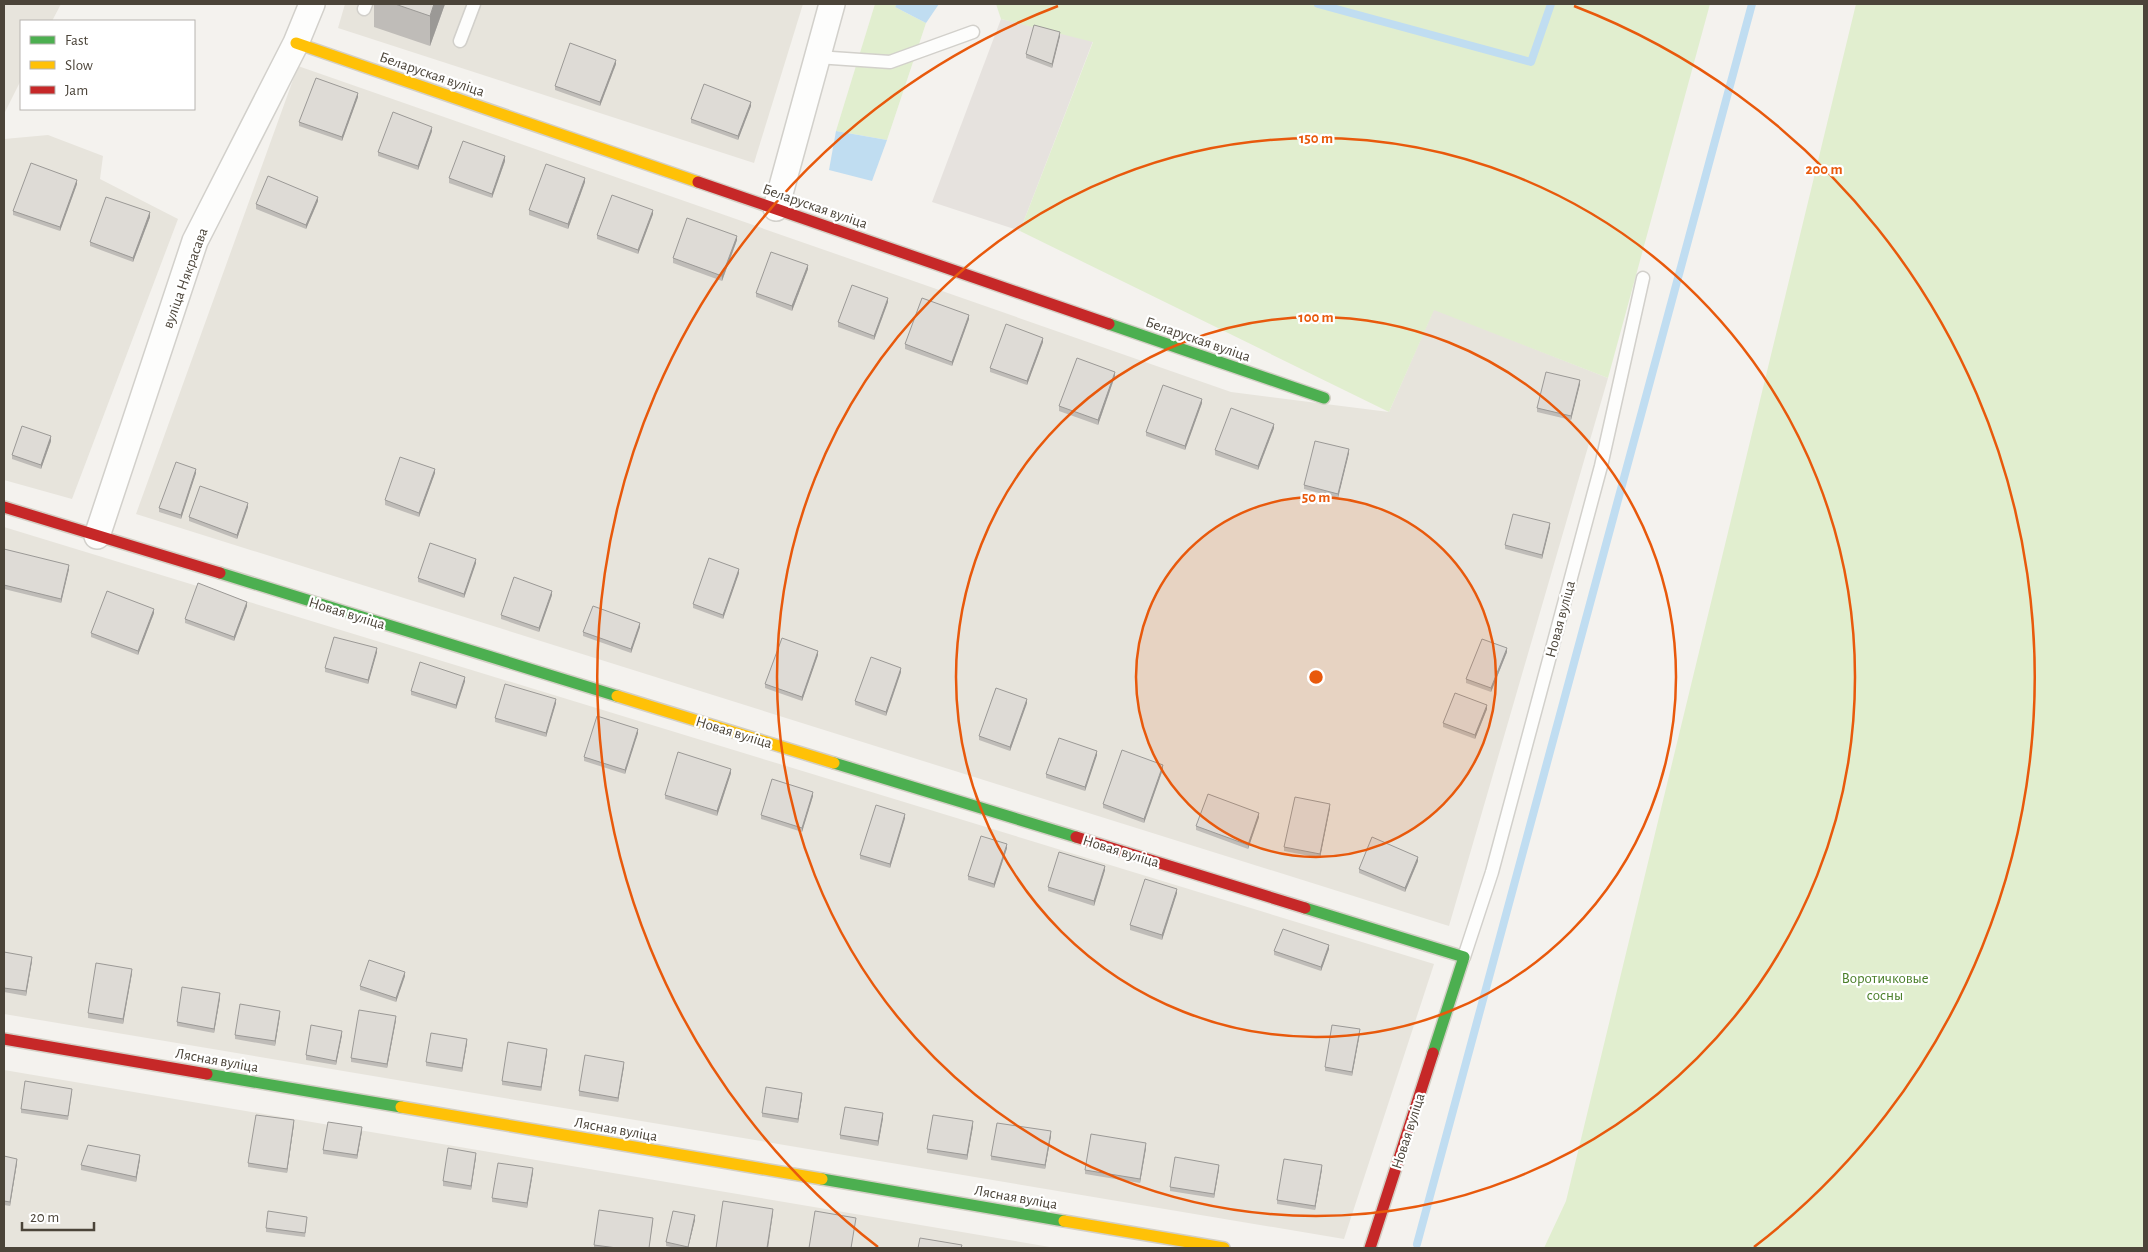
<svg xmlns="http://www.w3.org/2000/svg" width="2148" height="1252" font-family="'Alegreya Sans',sans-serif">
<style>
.residential{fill:#e7e4dc}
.industrial{fill:#e6e2de}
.green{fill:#e1eecf}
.water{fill:#c0ddf1}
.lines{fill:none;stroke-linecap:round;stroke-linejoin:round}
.stream{stroke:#c0ddf1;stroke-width:8}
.lane-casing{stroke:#d2d0cb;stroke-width:15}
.street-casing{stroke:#d2d0cb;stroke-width:28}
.fast-casing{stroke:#d3cfc5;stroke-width:14}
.slow-casing{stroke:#d3cfc5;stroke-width:14}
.jam-casing{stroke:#d3cfc5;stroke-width:14}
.lane{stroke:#fdfdfc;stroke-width:12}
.street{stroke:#fdfdfc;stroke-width:25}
.fast{stroke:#4caf50;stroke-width:11}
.slow{stroke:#ffc107;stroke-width:11}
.jam{stroke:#c62828;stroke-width:11}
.wall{fill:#bfbcb8}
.shaded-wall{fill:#9b9996}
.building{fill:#dedbd6;stroke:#9b9996}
.ring{fill:none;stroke:#e8590c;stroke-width:2.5}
.labels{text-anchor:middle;stroke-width:4.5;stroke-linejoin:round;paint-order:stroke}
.street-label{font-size:15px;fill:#4b4439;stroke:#fff}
.park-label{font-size:15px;fill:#4a7f2a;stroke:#fff}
.centre{fill:#e8590c;stroke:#fff;stroke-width:2.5}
.ring-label{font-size:15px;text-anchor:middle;font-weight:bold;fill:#e8590c;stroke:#fff;stroke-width:4.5;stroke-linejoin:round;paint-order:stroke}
</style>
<rect width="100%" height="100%" fill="#f4f2ee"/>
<!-- residential -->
<g class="residential">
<path d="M4,4H61L52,21H21V80L4,114Z"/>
<path d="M345,4H803L754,163L338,28Z"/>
<path d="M298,66L1231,392L1389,412L1434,309L1608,378L1449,926L136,514Z"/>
<path d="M48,135L103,156L100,179L178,219L72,499L4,480V139Z"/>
<path d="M4,527L1434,964L1344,1239L4,1014Z"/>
<path d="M4,1070L1056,1248H4Z"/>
</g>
<!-- industrial -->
<path class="industrial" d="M1001,19L1093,41L1020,231L932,202Z"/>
<!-- green -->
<g class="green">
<path d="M875,4H897L895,7L926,23L887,140L836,131Z"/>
<path d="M996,4H1710L1608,378L1434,310L1389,412L1020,231L1093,42L1001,19Z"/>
<path d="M1856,4H2144V1248H1544L1566,1201Z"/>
</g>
<!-- water -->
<g class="water">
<path d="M897,4H939L926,23L895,7Z"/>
<path d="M836,131L887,140L872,181L829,170Z"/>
</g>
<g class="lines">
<!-- stream -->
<g class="stream">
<path d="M1318,4L1531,62L1551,4"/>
<path d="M1417,1244L1752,4"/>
</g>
<!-- lane casing -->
<g class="lane-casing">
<g id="lane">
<path d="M364,9L366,4"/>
<path d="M460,41L474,4"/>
<path d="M817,57L890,62L973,32"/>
<path d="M1464,957L1492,872L1601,466L1643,278"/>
</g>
</g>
<!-- street casing -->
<g class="street-casing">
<g id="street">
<path d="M776,208L832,4"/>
<path d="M97,536L195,241L296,43L312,4"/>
</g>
</g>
<!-- fast casing -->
<g class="fast-casing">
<g id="fast">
<path d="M1109,324L1324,398"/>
<path d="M220,573L617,696"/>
<path d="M834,763L1076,837"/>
<path d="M1305,908L1464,957L1433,1053"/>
<path d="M207,1074L401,1107"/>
<path d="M822,1179L1064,1221"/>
</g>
</g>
<!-- slow casing -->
<g class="slow-casing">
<g id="slow">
<path d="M296,43L698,182"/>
<path d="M617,696L834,763"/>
<path d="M401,1107L822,1179"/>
<path d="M1064,1221L1224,1248"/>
</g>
</g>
<!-- jam casing -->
<g class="jam-casing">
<g id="jam">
<path d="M698,182L1109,324"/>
<path d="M4,507L220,573"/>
<path d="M1076,837L1305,908"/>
<path d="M4,1039L207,1074"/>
<path d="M1370,1248L1433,1053"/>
</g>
</g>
<!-- lane -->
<use href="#lane" class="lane"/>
<!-- street -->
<use href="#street" class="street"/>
<!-- fast -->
<use href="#fast" class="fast"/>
<!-- slow -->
<use href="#slow" class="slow"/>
<!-- jam -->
<use href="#jam" class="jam"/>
</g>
<!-- wall -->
<g class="wall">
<path d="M374,4H445L430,46L374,27Z"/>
<path d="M1060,36L1052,68L1026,58V54Z"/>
<path d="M616,64L600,106L555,90V86Z"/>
<path d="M358,97L342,141L299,126V122Z"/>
<path d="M751,106L738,140L691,123V119Z"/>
<path d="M432,131L418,170L378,156V152Z"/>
<path d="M505,161L492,198L449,183V178Z"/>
<path d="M585,182L568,229L529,215V210Z"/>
<path d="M77,184L60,231L13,215V211Z"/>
<path d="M318,201L306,229L256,209V204Z"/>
<path d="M653,214L638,254L597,239V235Z"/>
<path d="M150,217L133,262L90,246V242Z"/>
<path d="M737,240L722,281L673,263V258Z"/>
<path d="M808,269L792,311L756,297V293Z"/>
<path d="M888,302L874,340L838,327V322Z"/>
<path d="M969,319L952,366L905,349V344Z"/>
<path d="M1043,342L1027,385L990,372V368Z"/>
<path d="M1115,376L1098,425L1059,411V406Z"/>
<path d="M1580,384L1571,420L1537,412V408Z"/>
<path d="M1202,403L1185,450L1146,436V432Z"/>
<path d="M1274,428L1258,470L1215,455V450Z"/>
<path d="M51,441L41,469L12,459V455Z"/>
<path d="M1349,453L1338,498L1304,489V485Z"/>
<path d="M196,473L181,519L159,512V508Z"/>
<path d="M435,473L419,517L385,505V500Z"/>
<path d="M248,507L237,539L189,521V517Z"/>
<path d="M1550,527L1542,559L1505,549V545Z"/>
<path d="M4,549L69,569L61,603L4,589Z"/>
<path d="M476,563L464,598L418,582V578Z"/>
<path d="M739,573L723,619L693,608V604Z"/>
<path d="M552,595L539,632L501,619V615Z"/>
<path d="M247,606L234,641L185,623V619Z"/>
<path d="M154,613L138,655L91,637V633Z"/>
<path d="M640,627L631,653L583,636V632Z"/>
<path d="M377,652L368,684L325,672V668Z"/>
<path d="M1507,652L1491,692L1466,683V679Z"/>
<path d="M818,655L802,701L765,688V684Z"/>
<path d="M901,672L886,716L855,705V701Z"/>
<path d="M465,681L456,709L411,695V691Z"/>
<path d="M556,703L546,737L495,722V718Z"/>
<path d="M1027,703L1010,751L979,740V736Z"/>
<path d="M1487,709L1475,739L1443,727V723Z"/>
<path d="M638,733L625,774L584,761V757Z"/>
<path d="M1097,755L1085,791L1046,778V774Z"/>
<path d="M1163,769L1144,823L1103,808V804Z"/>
<path d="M731,773L717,816L665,799V795Z"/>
<path d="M813,796L802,832L761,819V815Z"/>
<path d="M1330,808L1320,858L1284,851V847Z"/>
<path d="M1259,817L1248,849L1196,830V826Z"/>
<path d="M905,818L890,868L860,859V855Z"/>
<path d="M1007,848L994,888L968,880V876Z"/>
<path d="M1418,861L1405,892L1359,873V869Z"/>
<path d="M1105,870L1094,906L1048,891V887Z"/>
<path d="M1177,893L1162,940L1130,930V925Z"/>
<path d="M1329,949L1321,971L1274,955V951Z"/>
<path d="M4,952L32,961L26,996L4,992Z"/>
<path d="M132,973L123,1024L88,1018V1013Z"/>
<path d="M405,976L396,1002L360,990V986Z"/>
<path d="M220,998L214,1033L177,1026V1022Z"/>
<path d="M280,1015L275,1046L235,1039V1035Z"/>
<path d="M396,1020L387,1068L351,1062V1058Z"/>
<path d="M1360,1033L1352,1076L1325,1071V1067Z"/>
<path d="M342,1035L336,1065L306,1060V1055Z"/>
<path d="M467,1043L462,1072L426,1066V1062Z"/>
<path d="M547,1053L541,1091L502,1085V1081Z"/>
<path d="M624,1066L618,1102L579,1096V1091Z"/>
<path d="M72,1093L68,1120L21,1113V1109Z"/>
<path d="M802,1097L798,1123L762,1117V1113Z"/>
<path d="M883,1118L878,1146L840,1139V1135Z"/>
<path d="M294,1124L287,1173L248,1167V1163Z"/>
<path d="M973,1126L967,1160L927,1153V1149Z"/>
<path d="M362,1131L357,1159L323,1154V1150Z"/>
<path d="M1051,1136L1045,1169L991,1160V1156Z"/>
<path d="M1146,1148L1140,1183L1085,1174V1170Z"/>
<path d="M4,1156L17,1163L10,1206L4,1205Z"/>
<path d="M476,1157L471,1190L443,1186V1181Z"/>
<path d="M140,1159L136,1182L81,1170V1165Z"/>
<path d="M1219,1169L1214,1198L1170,1191V1187Z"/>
<path d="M1322,1169L1315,1210L1277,1204V1200Z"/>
<path d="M533,1172L527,1208L492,1202V1198Z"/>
<path d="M695,1220L688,1248H676L666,1246V1242Z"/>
<path d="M307,1221L305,1237L266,1232V1228Z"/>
<path d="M653,1222L649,1248H594V1245Z"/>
</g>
<!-- shaded-wall -->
<g class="shaded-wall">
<path d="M434,4H445L430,46V16Z"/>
<path d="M1060,32V36L1052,68V64Z"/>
<path d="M616,60V64L600,106V102Z"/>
<path d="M358,93V97L342,141V137Z"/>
<path d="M751,102V106L738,140V136Z"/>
<path d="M432,127V131L418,170V166Z"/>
<path d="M505,156V161L492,198V194Z"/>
<path d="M585,178V182L568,229V224Z"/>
<path d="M77,180V184L60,231V227Z"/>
<path d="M318,197V201L306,229V225Z"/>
<path d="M653,210V214L638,254V250Z"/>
<path d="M150,212V217L133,262V258Z"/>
<path d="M737,236V240L722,281V276Z"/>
<path d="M808,265V269L792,311V306Z"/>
<path d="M888,298V302L874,340V336Z"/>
<path d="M969,315V319L952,366V362Z"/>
<path d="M1043,338V342L1027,385V381Z"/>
<path d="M1115,372V376L1098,425V420Z"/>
<path d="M1580,380V384L1571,420V416Z"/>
<path d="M1202,399V403L1185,450V446Z"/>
<path d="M1274,424V428L1258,470V466Z"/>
<path d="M51,436V441L41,469V465Z"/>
<path d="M1349,449V453L1338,498V494Z"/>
<path d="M196,469V473L181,519V515Z"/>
<path d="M435,469V473L419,517V513Z"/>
<path d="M248,503V507L237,539V535Z"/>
<path d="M1550,523V527L1542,559V555Z"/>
<path d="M476,559V563L464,598V594Z"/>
<path d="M69,565V569L61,603V599Z"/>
<path d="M739,569V573L723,619V615Z"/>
<path d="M552,591V595L539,632V628Z"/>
<path d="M247,602V606L234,641V637Z"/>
<path d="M154,609V613L138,655V651Z"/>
<path d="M640,623V627L631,653V649Z"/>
<path d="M377,648V652L368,684V680Z"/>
<path d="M1507,648V652L1491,692V688Z"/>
<path d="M818,651V655L802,701V697Z"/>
<path d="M901,668V672L886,716V712Z"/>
<path d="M465,677V681L456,709V705Z"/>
<path d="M556,699V703L546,737V733Z"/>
<path d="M1027,699V703L1010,751V747Z"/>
<path d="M1487,705V709L1475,739V735Z"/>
<path d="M638,729V733L625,774V770Z"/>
<path d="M1097,751V755L1085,791V787Z"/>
<path d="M1163,765V769L1144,823V819Z"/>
<path d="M731,769V773L717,816V811Z"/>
<path d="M813,792V796L802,832V828Z"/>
<path d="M1330,804V808L1320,858V854Z"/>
<path d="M1259,813V817L1248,849V845Z"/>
<path d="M905,814V818L890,868V864Z"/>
<path d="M1007,844V848L994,888V884Z"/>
<path d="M1418,857V861L1405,892V888Z"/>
<path d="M1105,866V870L1094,906V901Z"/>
<path d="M1177,889V893L1162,940V935Z"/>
<path d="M1329,945V949L1321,971V967Z"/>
<path d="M32,957V961L26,996V991Z"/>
<path d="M132,969V973L123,1024V1019Z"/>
<path d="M405,972V976L396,1002V998Z"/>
<path d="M220,993V998L214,1033V1029Z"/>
<path d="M280,1011V1015L275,1046V1041Z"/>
<path d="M396,1016V1020L387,1068V1064Z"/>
<path d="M1360,1029V1033L1352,1076V1072Z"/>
<path d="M342,1031V1035L336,1065V1061Z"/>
<path d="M467,1039V1043L462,1072V1068Z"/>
<path d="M547,1049V1053L541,1091V1087Z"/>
<path d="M624,1062V1066L618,1102V1098Z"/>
<path d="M802,1093V1097L798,1123V1119Z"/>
<path d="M883,1113V1118L878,1146V1141Z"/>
<path d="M294,1120V1124L287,1173V1169Z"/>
<path d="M973,1121V1126L967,1160V1155Z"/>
<path d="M362,1127V1131L357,1159V1155Z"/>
<path d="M1051,1131V1136L1045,1169V1165Z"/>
<path d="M1146,1143V1148L1140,1183V1179Z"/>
<path d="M476,1153V1157L471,1190V1186Z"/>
<path d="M140,1155V1159L136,1182V1177Z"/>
<path d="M17,1159V1163L10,1206V1202Z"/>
<path d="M1219,1165V1169L1214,1198V1194Z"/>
<path d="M1322,1165V1169L1315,1210V1206Z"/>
<path d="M533,1168V1172L527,1208V1203Z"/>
<path d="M773,1209V1213L768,1248H767Z"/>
<path d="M695,1215V1220L688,1248V1247Z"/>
</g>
<!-- building -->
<g class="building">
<path d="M395,4H434L430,16Z"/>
<path d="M1034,25L1060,32L1052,64L1026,54Z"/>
<path d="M570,43L616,60L600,102L555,86Z"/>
<path d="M316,78L358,93L342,137L299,122Z"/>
<path d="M704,84L751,102L738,136L691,119Z"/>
<path d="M393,112L432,127L418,166L378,152Z"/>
<path d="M463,141L505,156L492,194L449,178Z"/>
<path d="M31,163L77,180L60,227L13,211Z"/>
<path d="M546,164L585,178L568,224L529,210Z"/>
<path d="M268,176L318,197L306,225L256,204Z"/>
<path d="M612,195L653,210L638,250L597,235Z"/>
<path d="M106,197L150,212L133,258L90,242Z"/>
<path d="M687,218L737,236L722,276L673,258Z"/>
<path d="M771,252L808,265L792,306L756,293Z"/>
<path d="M852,285L888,298L874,336L838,322Z"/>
<path d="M922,298L969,315L952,362L905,344Z"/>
<path d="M1006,324L1043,338L1027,381L990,368Z"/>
<path d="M1077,358L1115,372L1098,420L1059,406Z"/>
<path d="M1546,372L1580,380L1571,416L1537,408Z"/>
<path d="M1163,385L1202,399L1185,446L1146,432Z"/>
<path d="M1231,408L1274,424L1258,466L1215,450Z"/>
<path d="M22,426L51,436L41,465L12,455Z"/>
<path d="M1315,441L1349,449L1338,494L1304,485Z"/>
<path d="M400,457L435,469L419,513L385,500Z"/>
<path d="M176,462L196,469L181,515L159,508Z"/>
<path d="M200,486L248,503L237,535L189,517Z"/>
<path d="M1513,514L1550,523L1542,555L1505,545Z"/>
<path d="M430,543L476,559L464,594L418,578Z"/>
<path d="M4,549L69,565L61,599L4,585Z"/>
<path d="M709,558L739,569L723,615L693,604Z"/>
<path d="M514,577L552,591L539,628L501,615Z"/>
<path d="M198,583L247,602L234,637L185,619Z"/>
<path d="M107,591L154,609L138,651L91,633Z"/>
<path d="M593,606L640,623L631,649L583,632Z"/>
<path d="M334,637L377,648L368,680L325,668Z"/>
<path d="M782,638L818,651L802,697L765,684Z"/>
<path d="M1482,639L1507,648L1491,688L1466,679Z"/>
<path d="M871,657L901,668L886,712L855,701Z"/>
<path d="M420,662L465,677L456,705L411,691Z"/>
<path d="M505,684L556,699L546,733L495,718Z"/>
<path d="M996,688L1027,699L1010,747L979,736Z"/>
<path d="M1455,693L1487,705L1475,735L1443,723Z"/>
<path d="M597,716L638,729L625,770L584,757Z"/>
<path d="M1059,738L1097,751L1085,787L1046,774Z"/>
<path d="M1122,750L1163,765L1144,819L1103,804Z"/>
<path d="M678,752L731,769L717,811L665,795Z"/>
<path d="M772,779L813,792L802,828L761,815Z"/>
<path d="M1208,794L1259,813L1248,845L1196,826Z"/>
<path d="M1295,797L1330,804L1320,854L1284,847Z"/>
<path d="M876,805L905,814L890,864L860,855Z"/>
<path d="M981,836L1007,844L994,884L968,876Z"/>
<path d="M1372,837L1418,857L1405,888L1359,869Z"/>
<path d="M1059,852L1105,866L1094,901L1048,887Z"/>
<path d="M1145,879L1177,889L1162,935L1130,925Z"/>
<path d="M1283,929L1329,945L1321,967L1274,951Z"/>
<path d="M4,952L32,957L26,991L4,988Z"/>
<path d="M369,960L405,972L396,998L360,986Z"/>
<path d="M96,963L132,969L123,1019L88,1013Z"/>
<path d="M182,987L220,993L214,1029L177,1022Z"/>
<path d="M240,1004L280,1011L275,1041L235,1035Z"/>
<path d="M359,1010L396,1016L387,1064L351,1058Z"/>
<path d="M311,1025L342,1031L336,1061L306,1055Z"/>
<path d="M1332,1025L1360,1029L1352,1072L1325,1067Z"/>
<path d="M431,1033L467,1039L462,1068L426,1062Z"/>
<path d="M508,1042L547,1049L541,1087L502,1081Z"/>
<path d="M585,1055L624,1062L618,1098L579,1091Z"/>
<path d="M25,1081L72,1089L68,1116L21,1109Z"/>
<path d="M766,1087L802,1093L798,1119L762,1113Z"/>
<path d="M845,1107L883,1113L878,1141L840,1135Z"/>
<path d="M256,1115L294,1120L287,1169L248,1163Z"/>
<path d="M933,1115L973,1121L967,1155L927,1149Z"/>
<path d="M328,1122L362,1127L357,1155L323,1150Z"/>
<path d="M997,1123L1051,1131L1045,1165L991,1156Z"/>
<path d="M1091,1134L1146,1143L1140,1179L1085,1170Z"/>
<path d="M88,1145L140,1155L136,1177L81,1165Z"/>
<path d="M448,1148L476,1153L471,1186L443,1181Z"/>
<path d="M4,1156L17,1159L10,1202L4,1201Z"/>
<path d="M1175,1157L1219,1165L1214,1194L1170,1187Z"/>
<path d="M1284,1159L1322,1165L1315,1206L1277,1200Z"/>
<path d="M498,1163L533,1168L527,1203L492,1198Z"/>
<path d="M723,1201L773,1209L767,1248H716Z"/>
<path d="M599,1210L653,1218L649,1248H617L594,1245Z"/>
<path d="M268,1211L307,1217L305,1233L266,1228Z"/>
<path d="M673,1211L695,1215L688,1247L666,1242Z"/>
<path d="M815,1211L856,1218L851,1248H809Z"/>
<path d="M920,1238L962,1245L961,1248H918Z"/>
</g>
<!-- distance rings -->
<circle cx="1316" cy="677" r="180" fill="#e8590c" fill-opacity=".12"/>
<g class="ring">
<circle cx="1316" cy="677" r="180"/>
<circle cx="1316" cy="677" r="360"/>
<circle cx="1316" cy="677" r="539"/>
<path d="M878 1247A719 719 0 0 1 1058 6M1574 6A719 719 0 0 1 1754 1247"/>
</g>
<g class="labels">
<!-- street labels -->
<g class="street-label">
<text transform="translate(432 74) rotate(19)" y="5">Беларуская вуліца</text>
<text transform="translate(815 206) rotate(19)" y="5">Беларуская вуліца</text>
<text transform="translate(185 278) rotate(-70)" y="5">вуліца Някрасава</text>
<text transform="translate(1198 339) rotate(19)" y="5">Беларуская вуліца</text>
<text transform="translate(347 613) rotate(17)" y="5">Новая вуліца</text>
<text transform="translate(1560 619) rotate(-75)" y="5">Новая вуліца</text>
<text transform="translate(734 732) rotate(17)" y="5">Новая вуліца</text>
<text transform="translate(1121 851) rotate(17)" y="5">Новая вуліца</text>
<text transform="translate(217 1060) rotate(10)" y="5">Лясная вуліца</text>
<text transform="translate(616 1129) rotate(10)" y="5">Лясная вуліца</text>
<text transform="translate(1408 1131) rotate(-72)" y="5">Новая вуліца</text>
<text transform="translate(1016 1197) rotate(10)" y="5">Лясная вуліца</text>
</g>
<!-- park labels -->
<g class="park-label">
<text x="1885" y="983">Воротичковые<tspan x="1885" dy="17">сосны</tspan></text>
</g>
</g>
<circle cx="1316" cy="677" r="8" class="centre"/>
<g class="ring-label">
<text x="1316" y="143">150 m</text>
<text x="1824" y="174">200 m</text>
<text x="1316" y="322">100 m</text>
<text x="1316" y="502">50 m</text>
</g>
<!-- border -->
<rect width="2148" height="1252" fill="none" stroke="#4b4439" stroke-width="10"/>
<!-- legend -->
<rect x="20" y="20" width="175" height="90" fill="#ffffff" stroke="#b7b4b0"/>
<rect x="30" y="36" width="25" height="8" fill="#4caf50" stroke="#b7b4b0"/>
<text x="65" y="45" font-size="15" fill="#4b4439">Fast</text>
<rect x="30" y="61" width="25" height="8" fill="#ffc107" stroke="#b7b4b0"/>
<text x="65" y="70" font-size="15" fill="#4b4439">Slow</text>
<rect x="30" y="86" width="25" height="8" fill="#c62828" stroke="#b7b4b0"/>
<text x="65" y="95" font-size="15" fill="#4b4439">Jam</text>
<!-- scale -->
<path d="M22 1222v8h72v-8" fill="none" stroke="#4b4439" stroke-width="2.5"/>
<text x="30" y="1222" font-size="15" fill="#4b4439" stroke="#ffffff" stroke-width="4" paint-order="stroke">20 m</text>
</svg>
